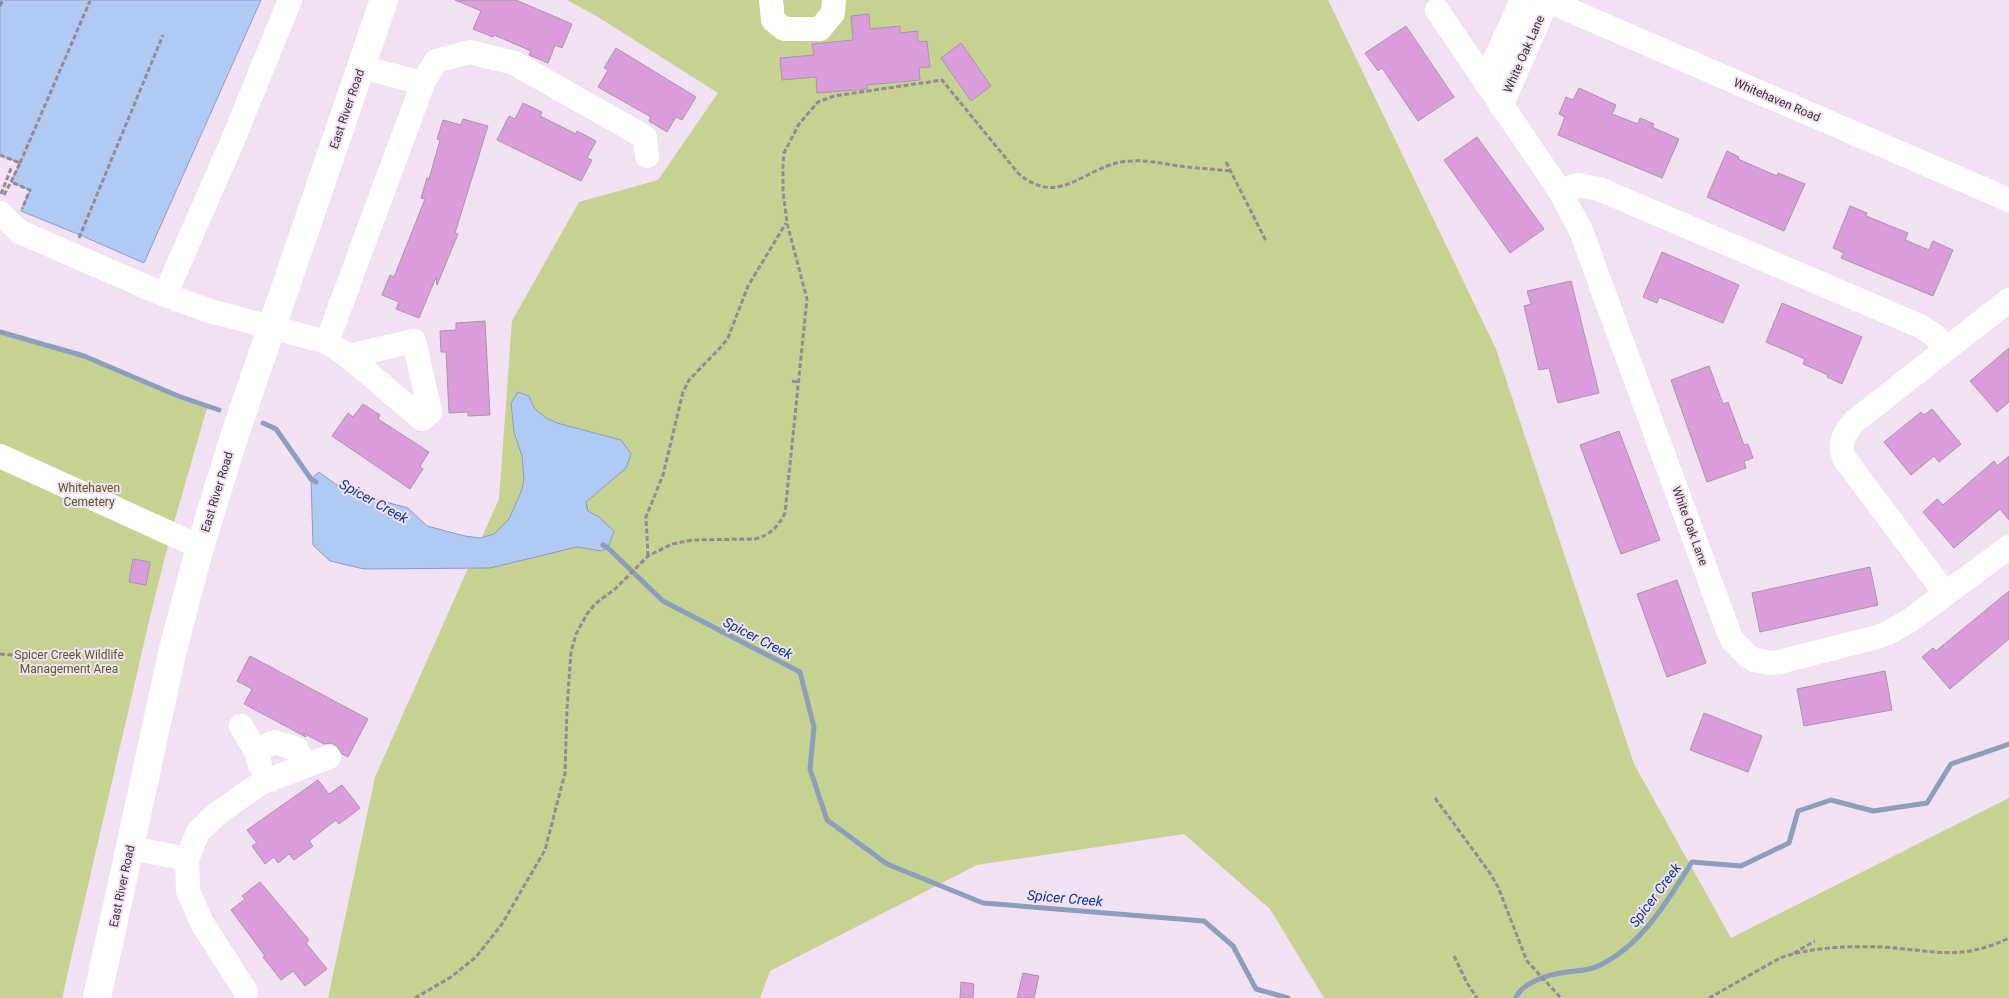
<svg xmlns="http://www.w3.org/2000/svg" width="2009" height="998" font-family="Roboto,sans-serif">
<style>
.green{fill:#c5d292}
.water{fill:#b0caf4;stroke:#8d9dbc}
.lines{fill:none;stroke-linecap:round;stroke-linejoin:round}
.stream{stroke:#8d9dbc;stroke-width:5}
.building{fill:#da9cdb;stroke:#a696a5}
.path{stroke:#958995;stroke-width:3;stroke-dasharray:5 2.5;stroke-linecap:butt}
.minor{stroke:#fff;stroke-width:24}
.major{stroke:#fff;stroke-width:28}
.labels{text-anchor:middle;stroke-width:4;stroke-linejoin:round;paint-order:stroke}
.street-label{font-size:12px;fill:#3b343b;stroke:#f2e1f2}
.park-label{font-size:12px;fill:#545d21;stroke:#f2e1f2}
.water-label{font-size:14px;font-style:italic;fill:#0a3b8a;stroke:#f2e1f2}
</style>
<rect width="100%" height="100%" fill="#f2e1f2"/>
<!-- green -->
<g class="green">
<path d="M567,0H1328L1496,349L1634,764L1731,938L2009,798V998H1324L1270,909L1184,834L977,865L770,971L760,998H328L375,777L499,499L512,321L579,202L658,180L718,93L598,17Z"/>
<path d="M0,333L83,358L177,398L207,408L171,533L150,617L62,998H0Z"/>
</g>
<!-- water -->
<g class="water">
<path d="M0,0H261L144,263L80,235L21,211L30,190L11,182L20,163L0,155Z"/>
<path d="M518,392L529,396L534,408L546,418L557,423L621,440L631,454L626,468L586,502L588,511L599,517L614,531L608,548L601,551L577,547L490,568L364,569L330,561L313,545L311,479L319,472L345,491L408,508L427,526L465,536L480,538L494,534L509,519L521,492L524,480L522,456L514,432L511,403Z"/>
</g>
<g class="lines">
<!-- stream -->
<g class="stream">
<path d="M0,332L84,356L178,396L219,410"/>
<path d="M263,423L276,429L311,479L316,482"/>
<path d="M603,545L608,548L663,601L800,672L814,727L810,769L827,820L887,864L983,903L1204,921L1233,946L1256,989L1288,998"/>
<path d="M1516,998C1520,984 1547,975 1561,973C1573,970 1586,972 1598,966C1641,947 1668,900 1692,862L1741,866L1789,843L1798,811L1831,800L1873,811L1927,803L1951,764L2009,744"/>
</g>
</g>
<!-- building -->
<g class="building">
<path d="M455,0H516L572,24L562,48L555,45L548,63L529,55L531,51L494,35L493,37L473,29L481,11Z"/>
<path d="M869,14L870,29L900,26V33L918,31V42L927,41L930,67L919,68L920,80L867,85V89L817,93L816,77L782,80L780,58L814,55L812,44L853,40L851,16Z"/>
<path d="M1406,26L1454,97L1418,121L1382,68L1378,71L1365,53Z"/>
<path d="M961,43L991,86L971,101L941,58Z"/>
<path d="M616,48L696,97L682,120L676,117L667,132L649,121L651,117L598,87L608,70L604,68Z"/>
<path d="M1579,88L1616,105L1612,114L1638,124L1640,118L1654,124L1652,127L1679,139L1662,178L1558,135L1565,117L1559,114L1566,97L1573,100Z"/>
<path d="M523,103L542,112L540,116L576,134L577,131L596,141L587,158L592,160L581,181L497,140L509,116L515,119Z"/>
<path d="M463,119L488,126L455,233L458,234L437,285L436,277L419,318L396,309L399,302L382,295L390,275L394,277L425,199L421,198L427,178L429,179L440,140L437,139L443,120L461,125Z"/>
<path d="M1477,137L1544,229L1510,253L1444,160Z"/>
<path d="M1727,151L1739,157L1738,159L1777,176L1778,173L1805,184L1784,231L1707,197Z"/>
<path d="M1850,206L1867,213L1866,216L1908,233L1905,240L1929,250L1933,241L1953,250L1933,296L1841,258L1844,253L1833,248Z"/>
<path d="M1662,252L1739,285L1723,323L1659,297L1657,303L1643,297Z"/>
<path d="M1571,281L1599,393L1558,403L1549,368L1539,370L1524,306L1531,304L1527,291Z"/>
<path d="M1782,303L1862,337L1842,384L1827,377L1828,375L1803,364L1805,359L1766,342Z"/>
<path d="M485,321L490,415L468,416V412L449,413L446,352H441L440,331L456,330V323Z"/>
<path d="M2009,348V402L1997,412L1970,381Z"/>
<path d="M1709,366L1723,404L1728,402L1744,445L1748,444L1753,458L1744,461L1746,468L1707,482L1671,380Z"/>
<path d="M363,404L380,415L378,419L429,452L420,466L423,469L410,489L332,436L348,413L353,417Z"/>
<path d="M1932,409L1961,444L1939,462L1934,456L1911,475L1884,442L1921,412L1924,415Z"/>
<path d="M1619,431L1660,540L1621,554L1580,445Z"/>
<path d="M2009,456V520L2000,509L1954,548L1923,512L1937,499L1943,505L1994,461L1997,466Z"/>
<path d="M133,559L150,562L146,585L129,582Z"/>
<path d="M1870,567L1878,605L1760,632L1752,593Z"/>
<path d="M1677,580L1706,663L1667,677L1637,594Z"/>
<path d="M2009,591V639L1950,689L1922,657L1933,648L1936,651Z"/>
<path d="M250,656L368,719L348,757L342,754L337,746L331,743L324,744L303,733L306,737L244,704L252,689L237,681Z"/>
<path d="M1885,671L1892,710L1804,726L1797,689Z"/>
<path d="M1704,713L1762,736L1748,772L1690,750Z"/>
<path d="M318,780L329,794L342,785L360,808L339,824L336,820L309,841L313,846L294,860L289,854L278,863L274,857L265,864L252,846L257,843L247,830Z"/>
<path d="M260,882L309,940L306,943L327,969L305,986L293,971L281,980L263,957L265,956L231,910L245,899L242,896Z"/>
<path d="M1023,973L1039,976L1034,998H1017Z"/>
<path d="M961,982L974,984L973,998H960Z"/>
</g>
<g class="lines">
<!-- path -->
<g class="path">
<path d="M0,6L3,0"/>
<path d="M0,155L20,163L11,182L30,190L22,209"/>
<path d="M1226,162L1266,241"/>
<path d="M20,163L90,1"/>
<path d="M1,194L12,166"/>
<path d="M4,195L11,182"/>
<path d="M79,238L163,35"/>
<path d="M792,381L799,382"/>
<path d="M648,556L646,517L663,475L683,392L689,380L719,349L728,338L748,286L786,223"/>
<path d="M0,654C9,655 39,656 44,659"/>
<path d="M1435,798L1490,873L1498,887L1527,961L1561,998"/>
<path d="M1794,953L1815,941"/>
<path d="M1454,956L1467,983L1477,998"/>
<path d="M415,998L451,977L476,957L502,924L545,850L565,773L567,708L571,652L576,634L587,614L595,604L615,589L648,556L672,544L692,540L755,539C770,535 778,527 785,513L807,299L787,223L783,191V164L784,153L799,124L818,102L834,96L942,80L1018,173C1061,211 1087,162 1131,161C1146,160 1159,163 1173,165C1192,168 1212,169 1231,171"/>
<path d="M1709,998L1780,958C1811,947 1849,946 1882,947C1934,950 1959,962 2009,938"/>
</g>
<!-- minor -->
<g class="minor">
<path d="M290,0L232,142L165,295L210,311L327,342L348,356L422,419L430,412L414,341L348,356"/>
<path d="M771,0L773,20L784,29H820L833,13L834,0"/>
<path d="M1546,0L2009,200"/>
<path d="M1437,10L1560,191L1581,231L1729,633L1733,641L1748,656L1754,660L1770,663L1780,662L1877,637L1888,633L1909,621L2009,547"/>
<path d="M361,67L423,83"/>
<path d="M1485,82L1522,0"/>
<path d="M1501,106L1547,1"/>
<path d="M1560,191L1578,185L1599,189L1920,326L1934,335L1946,348"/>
<path d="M0,213L20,232L165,295"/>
<path d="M327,342L423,83L436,61L470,52L514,63L645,137L647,156"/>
<path d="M0,456L200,547"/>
<path d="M1945,593L1844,458C1838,443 1845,432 1855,421L2009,300"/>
<path d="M241,726L256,751L260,765"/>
<path d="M256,751L274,742L297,749L303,766"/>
<path d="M131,848L187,859"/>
<path d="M246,992L202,923L188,891L187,859L198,832L218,813L261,783L329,757"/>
</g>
<!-- major -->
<path class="major" d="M97,998L173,649L200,547L235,434L384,0"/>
</g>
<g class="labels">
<!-- street labels -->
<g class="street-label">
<text transform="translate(1524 54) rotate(-66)" y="4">White Oak Lane</text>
<text transform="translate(1777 100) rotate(23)" y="4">Whitehaven Road</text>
<text transform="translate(347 109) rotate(-71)" y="4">East River Road</text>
<text transform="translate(217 492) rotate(-73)" y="4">East River Road</text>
<text transform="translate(1690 526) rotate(70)" y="4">White Oak Lane</text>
<text transform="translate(122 886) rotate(-78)" y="4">East River Road</text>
</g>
<!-- park labels -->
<g class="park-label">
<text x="89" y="492">Whitehaven<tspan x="89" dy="14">Cemetery</tspan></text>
<text x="69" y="659">Spicer Creek Wildlife<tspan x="69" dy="14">Management Area</tspan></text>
</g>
<!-- water labels -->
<g class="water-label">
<text transform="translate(374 501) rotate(29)" y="5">Spicer Creek</text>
<text transform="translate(758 638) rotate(27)" y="5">Spicer Creek</text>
<text transform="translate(1655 895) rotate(-53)" y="5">Spicer Creek</text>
<text transform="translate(1065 898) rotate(5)" y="5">Spicer Creek</text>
</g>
</g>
</svg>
